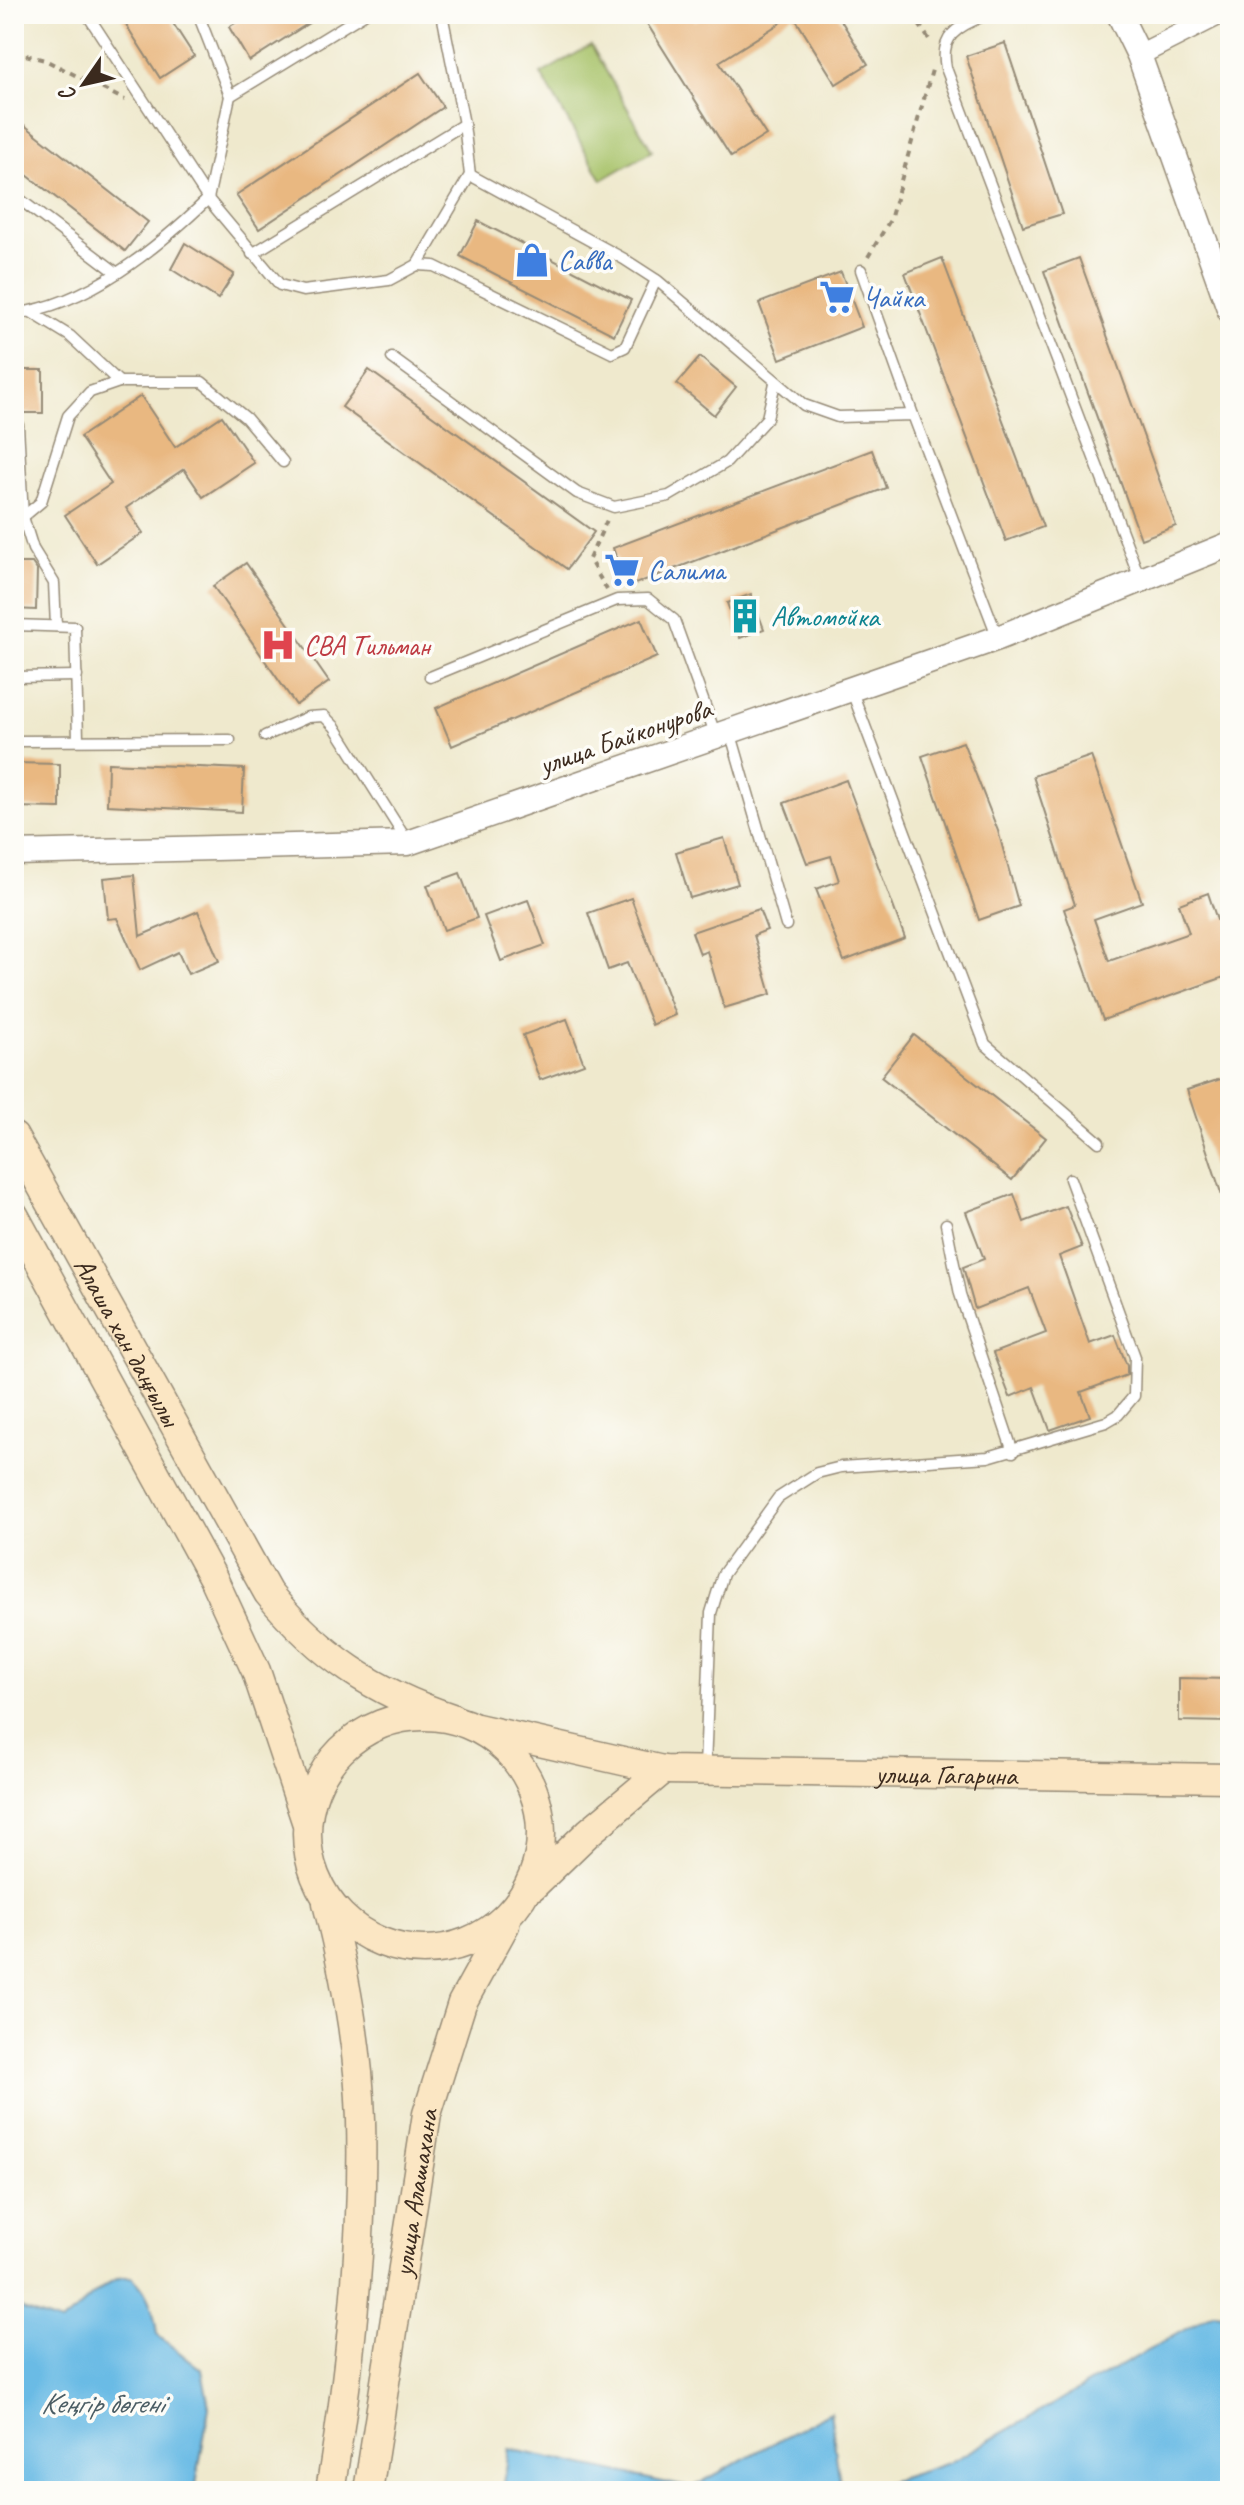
<svg xmlns="http://www.w3.org/2000/svg" width="1244" height="2505" font-family="Caveat,sans-serif">
<style>
.green{fill:#a7c269;stroke:#717644;stroke-width:2}
.water{fill:#6abbe5;stroke:#527282;stroke-width:2}
.building{fill:#e9b881}
.lines{fill:none;stroke-linecap:round;stroke-linejoin:round}
.service-casing{stroke:#958a76;stroke-width:13}
.minor-casing{stroke:#958a76;stroke-width:23}
.tertiary-casing{stroke:#958a76;stroke-width:27}
.secondary-casing{stroke:#958a76;stroke-width:31}
.path{stroke:#958a76;stroke-width:4;stroke-dasharray:6 6;stroke-linecap:butt}
.service{stroke:#fff;stroke-width:10}
.minor{stroke:#fff;stroke-width:20}
.tertiary{stroke:#fff;stroke-width:24}
.secondary{stroke:#fbe6c3;stroke-width:28}
.labels{text-anchor:middle;stroke-width:7;stroke-linejoin:round;paint-order:stroke}
.shop-label{font-size:28px;fill:#366cbe;stroke:#fdfcf7;text-anchor:start}
.culture-label{font-size:28px;fill:#0d838f;stroke:#fdfcf7;text-anchor:start}
.health-label{font-size:28px;fill:#be3a42;stroke:#fdfcf7;text-anchor:start}
.street-label{font-size:28px;fill:#3b2a1e;stroke:#fdfcf7}
.water-label{font-size:30px;font-style:italic;fill:#4b5d64;stroke:#fdfcf7}
</style>
<rect width="100%" height="100%" fill="#fdfcf7"/>
<filter id="ink" filterUnits="userSpaceOnUse"><feTurbulence type="fractalNoise" baseFrequency=".0125" numOctaves="2"/><feDisplacementMap in="SourceGraphic" scale="16" xChannelSelector="R" yChannelSelector="G"/><feConvolveMatrix kernelMatrix="1 2 1 2 8 2 1 2 1" color-interpolation-filters="sRGB"/></filter>
<filter id="wash" filterUnits="userSpaceOnUse"><feTurbulence type="fractalNoise" baseFrequency=".006" numOctaves="4" result="noise"/><feDisplacementMap in="SourceGraphic" scale="32" xChannelSelector="R" yChannelSelector="G"/><feGaussianBlur stdDeviation="1.8" result="paint"/><feColorMatrix in="noise" values="0 0 0 0 0 0 0 0 0 0 0 0 0 0 0 0 0 1.4 0 .05"/><feComposite in="paint" operator="in"/></filter>
<g filter="url(#wash)">
<rect width="100%" height="100%" fill="#efe9cd"/>
<!-- green -->
<path class="green" d="M591,45L652,151L602,180L541,74Z"/>
<!-- water -->
<g class="water">
<path d="M122,2277H132C148,2291 155,2314 157,2335L202,2370L209,2407L195,2491H14V2302L25,2311L60,2323C82,2310 99,2284 122,2277Z"/>
<path d="M1214,2313L1230,2315V2491H859L949,2463Z"/>
<path d="M830,2412L841,2491H503L509,2449L691,2488Z"/>
</g>
<g id="blocks">
<!-- building -->
<g class="building">
<path d="M119,14H167L194,56L160,78Z"/>
<path d="M249,14H323L249,61L229,27Z"/>
<path d="M641,14H691L695,21L707,14H837L868,64L836,84L793,15L719,62L766,135L731,157Z"/>
<path d="M1005,43L1062,214L1023,226L966,56Z"/>
<path d="M420,73L443,107L259,229L236,195Z"/>
<path d="M14,117L148,222L125,251L14,165Z"/>
<path d="M478,221L631,300L614,335L460,256Z"/>
<path d="M185,243L234,274L218,299L171,269Z"/>
<path d="M942,258L1043,527L1006,541L905,273Z"/>
<path d="M1079,258L1176,526L1141,539L1044,271Z"/>
<path d="M841,272L862,327L780,359L759,303Z"/>
<path d="M700,357L736,387L714,415L677,384Z"/>
<rect x="14" y="370" width="29" height="43"/>
<path d="M369,370L594,532L567,569L342,407Z"/>
<path d="M141,396L175,447L222,416L254,463L203,497L184,469L126,508L143,533L97,564L65,515L111,484L80,437Z"/>
<path d="M872,450L886,488L627,587L613,548Z"/>
<path d="M14,563H32L37,570L36,610L14,609Z"/>
<path d="M246,563L329,682L296,705L213,586Z"/>
<path d="M751,594L764,629L740,638L727,603Z"/>
<path d="M641,619L657,657L452,746L436,708Z"/>
<path d="M963,742L998,831L1019,906L979,920L922,756Z"/>
<path d="M1091,756L1142,902L1094,919L1109,961L1189,933L1179,904L1208,893L1217,920L1230,915V975L1103,1020L1064,909L1075,905L1033,776Z"/>
<path d="M14,763L60,764V808L14,807Z"/>
<path d="M108,763L244,769L242,812L107,805Z"/>
<path d="M846,780L905,938L844,961L816,889L839,881L831,856L807,863L784,803Z"/>
<path d="M724,838L738,884L690,898L676,852Z"/>
<path d="M460,873L477,918L444,930L427,885Z"/>
<path d="M134,875L140,936L198,911L219,961L188,974L178,952L140,970L117,918L108,919L104,878Z"/>
<path d="M631,898L675,1015L652,1025L627,963L608,970L588,913Z"/>
<path d="M528,900L545,945L501,961L484,916Z"/>
<path d="M759,909L767,930L754,935L771,994L724,1008L707,951L700,954L692,932Z"/>
<path d="M567,1019L584,1064L540,1080L523,1035Z"/>
<path d="M914,1035L1046,1138L1012,1180L881,1077Z"/>
<path d="M1230,1076V1210L1227,1211L1187,1090Z"/>
<path d="M1014,1194L1024,1222L1066,1206L1082,1247L1059,1256L1090,1344L1115,1335L1127,1366V1375L1081,1392L1090,1416L1050,1430L1034,1387L1010,1397L993,1353L1046,1333L1029,1288L975,1309L963,1267L984,1259L966,1212Z"/>
<path d="M1179,1678L1230,1679V1722L1179,1721Z"/>
</g>
</g>
</g>
<g filter="url(#ink)">
<use href="#blocks" fill-opacity="0" stroke="#958a76" stroke-width="2"/>
<g class="lines">
<!-- service casing -->
<g class="service-casing">
<g id="service">
<path d="M87,14L208,199L230,96L198,14"/>
<path d="M987,14C959,27 939,34 946,68L1140,579"/>
<path d="M230,96L364,14"/>
<path d="M470,175L624,259L658,281L804,405L838,417L913,415L998,638"/>
<path d="M14,195L117,273"/>
<path d="M252,254L464,124"/>
<path d="M417,265L434,266L612,353L625,347L656,280"/>
<path d="M861,270L913,415"/>
<path d="M31,312L70,336L119,382"/>
<path d="M14,314C89,304 156,249 208,199L280,285L303,291L389,280L417,265L470,175L464,124L442,14"/>
<path d="M392,358L577,493L614,507L669,496L727,462L767,418L775,383"/>
<path d="M14,425H18L23,517L33,549L54,583L56,626"/>
<path d="M23,517L41,502L68,416L90,392L119,382H202L246,418L283,462"/>
<path d="M14,625L75,627L78,739"/>
<path d="M14,677L77,676"/>
<path d="M430,677L617,600L648,599L674,620L716,736"/>
<path d="M851,689L985,1044L1099,1142"/>
<path d="M730,731L786,925"/>
<path d="M265,736L308,717L324,716L335,727L407,841"/>
<path d="M14,741L230,740"/>
<path d="M946,1224L960,1294L1013,1452"/>
<path d="M705,1768L711,1613L723,1574L778,1498L817,1473L841,1467L988,1457L1106,1422L1118,1415L1134,1396L1135,1357L1070,1179"/>
</g>
</g>
<!-- minor casing -->
<g class="minor-casing">
<path id="minor" d="M1139,55L1220,14"/>
</g>
<!-- tertiary casing -->
<g class="tertiary-casing">
<g id="tertiary">
<path d="M1119,14L1139,55L1230,311"/>
<path d="M14,853L408,843L998,638L1230,544"/>
</g>
</g>
<!-- secondary casing -->
<g class="secondary-casing">
<g id="secondary">
<path id="s1" d="M14,1137L268,1593C320,1656 374,1692 452,1718"/>
<path d="M14,1215L213,1578L256,1671L306,1821"/>
<circle cx="424" cy="1833" r="117"/>
<path id="s2" d="M477,1728L663,1770L1230,1778"/>
<path d="M533,1886L589,1832L663,1770"/>
<path d="M327,1903C345,1974 359,2046 361,2120C364,2243 350,2370 330,2491"/>
<path id="s3" d="M368,2491L427,2114L462,2003L505,1925"/>
</g>
</g>
<!-- path -->
<g class="path">
<path d="M912,14L931,42"/>
<path d="M14,52L45,60L125,100"/>
<path d="M868,257L890,220L932,70"/>
<path d="M607,590L589,559L607,520"/>
</g>
<!-- service -->
<use href="#service" class="service"/>
<!-- minor -->
<use href="#minor" class="minor"/>
<!-- tertiary -->
<use href="#tertiary" class="tertiary"/>
<!-- secondary -->
<use href="#secondary" class="secondary"/>
</g>
</g>
<!-- icons -->
<defs>
<g id="shop-bare" transform="scale(2.76)"><path d="M-5-2.5h2.3a2.7 3.5 0 0 1 5.4 0H5L5.5 6h-11ZM-1.5-2.5h3a1.5 2.3 0 0 0-3 0Z" fill="#3f7fe0" stroke="#fdfcf7" stroke-width="2.5" paint-order="stroke"/></g>
<g id="supermarket-bare" transform="scale(2.76)"><path d="M-6-5.5h2.5l.6 2H6L4.5 2H-2.5L-4.4-4H-6ZM-1.5 3.2a1.3 1.3 0 1 0 .1 0ZM3 3.2a1.3 1.3 0 1 0 .1 0Z" fill="#3f7fe0" stroke="#fdfcf7" stroke-width="2.5" paint-order="stroke"/></g>
<g id="building-bare" transform="scale(2.76)"><path d="M-4-6H4V6H1V3H-1V6H-4ZM-2.5-4.3h1.7v1.8h-1.7ZM.8-4.3h1.7v1.8H.8ZM-2.5-1h1.7V.8h-1.7ZM.8-1h1.7V.8H.8Z" fill="#0f9aa8" stroke="#fdfcf7" stroke-width="2.5" paint-order="stroke"/></g>
<g id="hospital-bare" transform="scale(2.76)"><path d="M-5-5h3v3.5h4V-5h3V5h-3V1.5h-4V5h-3Z" fill="#e0444e" stroke="#fdfcf7" stroke-width="2.5" paint-order="stroke"/></g>
</defs>
<g fill-rule="evenodd">
<use href="#shop-bare" x="532" y="260"/>
<use href="#supermarket-bare" x="837" y="297"/>
<use href="#supermarket-bare" x="622" y="570"/>
<use href="#building-bare" x="745" y="616"/>
<use href="#hospital-bare" x="278" y="645"/>
</g>
<g class="labels">
<!-- shop labels -->
<g class="shop-label">
<text x="558" y="270">Савва</text>
<text x="863" y="307">Чайка</text>
<text x="648" y="580">Салима</text>
</g>
<!-- culture labels -->
<g class="culture-label">
<text x="771" y="626">Автомойка</text>
</g>
<!-- health labels -->
<g class="health-label">
<text x="304" y="655">СВА Тильман</text>
</g>
<!-- street labels -->
<g class="street-label">
<text transform="translate(625 736) rotate(-19)" y="10">улица Байконурова</text>
<text dy="10" stroke="none"><textPath href="#s1" startOffset="234">Алаша хан даңғылы</textPath></text>
<text dy="10" stroke="none"><textPath href="#s2" startOffset="474">улица Гагарина</textPath></text>
<text dy="10" stroke="none"><textPath href="#s3" startOffset="302">улица Алашахана</textPath></text>
</g>
<!-- water labels -->
<g class="water-label">
<text x="102" y="2413">Кеңгір бөгені</text>
</g>
</g>
<!-- margin -->
<rect width="1244" height="2505" fill="none" stroke="#fdfcf7" stroke-width="48"/>
<!-- north arrow -->
<g transform="translate(84 84) rotate(236)" stroke="#fdfcf7" stroke-width="6" paint-order="stroke">
<path d="M0-6L14 30L0 20L-14 30Z" fill="#3b2a1e"/>
<text y="-12" font-size="22" font-weight="bold" text-anchor="middle" fill="#3b2a1e">С</text>
</g>
</svg>
